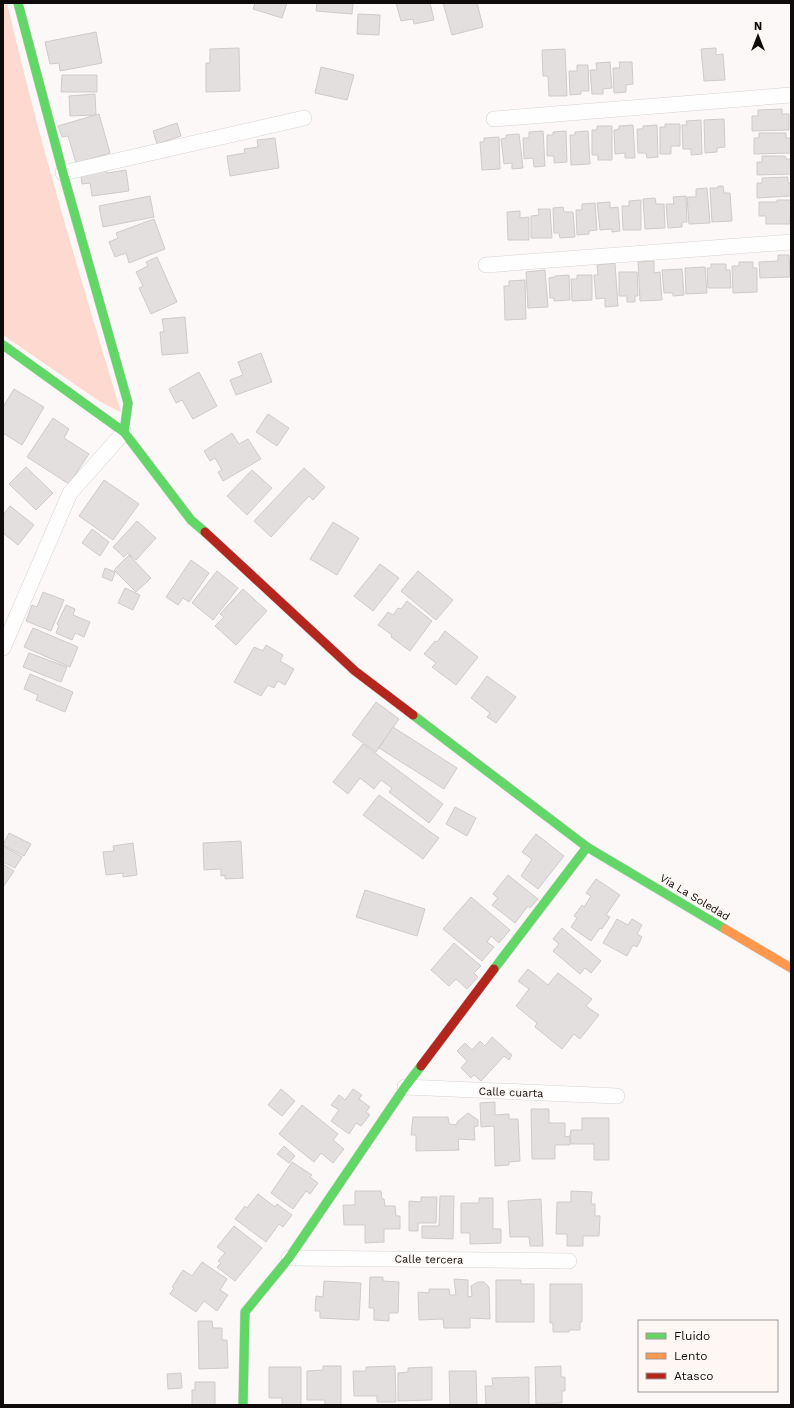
<svg xmlns="http://www.w3.org/2000/svg" width="794" height="1408" font-family="'Work Sans',sans-serif">
<style>
.green{fill:#fdd9cf}
.building{fill:#e3dfde;stroke:#cfcbca}
.lines{fill:none;stroke-linecap:round;stroke-linejoin:round}
.street-casing{stroke:#d6d3d2;stroke-width:16}
.fast-casing{stroke:#d6d3d2;stroke-width:10}
.slow-casing{stroke:#d6d3d2;stroke-width:10}
.jam-casing{stroke:#d6d3d2;stroke-width:10}
.street{stroke:#fffefe;stroke-width:15}
.fast{stroke:#63d668;stroke-width:9}
.slow{stroke:#ff974d;stroke-width:9}
.jam{stroke:#b3261e;stroke-width:9}
.labels{text-anchor:middle;stroke-width:3.5;stroke-linejoin:round;paint-order:stroke}
.street-label{font-size:11px;fill:#0e0b0a;stroke:#fff7f4}
</style>
<rect width="100%" height="100%" fill="#fcf8f7"/>
<!-- green -->
<path class="green" d="M3,3H7C39,141 80,277 121,412L102,403L3,335Z"/>
<!-- building -->
<g class="building">
<path d="M255,3H287L282,18L253,9Z"/>
<path d="M315,3H353L352,14L316,11L317,3Z"/>
<path d="M396,3H430L434,20L414,24L413,19L401,21Z"/>
<path d="M443,3H477L483,27L452,35Z"/>
<path d="M358,14L380,15L379,35L357,34Z"/>
<path d="M96,32L102,63L60,71L59,63L50,64L45,42Z"/>
<path d="M239,48L240,91L206,92V63H210V49Z"/>
<path d="M716,48V55L723,54L725,80L704,81L701,49Z"/>
<path d="M565,49L567,96H549L548,76H543L542,50Z"/>
<path d="M610,62L612,88L603,89V94H592L590,70H597L596,63Z"/>
<path d="M619,62H632L633,84L626,85V92L614,93L613,68H620Z"/>
<path d="M577,65H588L589,91H581V94L570,95L569,71H577Z"/>
<path d="M321,67L354,75L347,100L315,93Z"/>
<path d="M62,75H97V92H61Z"/>
<path d="M95,94L96,115L70,116L69,96Z"/>
<path d="M782,109V114H789V130L752,131V116H758V110Z"/>
<path d="M99,114L110,153L76,163L68,136L62,137L58,126Z"/>
<path d="M724,119L725,147L717,148V152L705,153L704,120Z"/>
<path d="M701,120L702,154L691,155V149H683L682,125H687L686,121Z"/>
<path d="M177,123L181,136L157,144L153,131Z"/>
<path d="M665,124H680V146H671V154H660V127H665Z"/>
<path d="M633,125L635,158H625V153L615,154L614,130L619,129V126Z"/>
<path d="M657,125L658,157L647,158L646,153H638L637,129H643V126Z"/>
<path d="M597,126H612V160H598V155H592V130H597Z"/>
<path d="M543,131L545,166L534,167L533,158L524,159L523,138H529V132Z"/>
<path d="M566,131L567,162L554,163V156H547V135H553V132Z"/>
<path d="M588,131L590,164L571,165L570,135H575V132Z"/>
<path d="M759,133H786V138H791V153L754,154V138H759Z"/>
<path d="M519,134L523,168L512,169V163L504,164L501,139L506,138V135Z"/>
<path d="M499,137L500,169L482,170L480,142H484V138Z"/>
<path d="M275,138L279,168L230,176L227,156L245,153L244,149L258,147L257,140Z"/>
<path d="M762,156H785L786,159H791V174L757,175V162H762Z"/>
<path d="M106,169L107,173L126,170L129,191L92,196L90,183L82,184L81,176Z"/>
<path d="M788,177V183H791V196L757,198V183H762V178Z"/>
<path d="M718,186H723L724,193H730L732,221L712,222L710,188H718Z"/>
<path d="M707,188L710,223L689,224L687,197H696V189Z"/>
<path d="M150,196L154,217L103,227L99,206Z"/>
<path d="M686,196L687,222H682V227L668,228L666,204H674L673,197Z"/>
<path d="M655,198L656,204H664L665,228L645,229L643,199Z"/>
<path d="M641,200V230H623L622,206H629V201Z"/>
<path d="M777,200H791L790,224H766V216H759V202H777Z"/>
<path d="M610,202V208L618,207L620,231L612,232V229L600,230L597,203Z"/>
<path d="M595,203L597,230L589,231V234L577,235L576,210H582V204Z"/>
<path d="M563,207L564,212H573L575,237L560,238L559,233H554L553,208Z"/>
<path d="M538,209H550L552,238H531V216L539,215Z"/>
<path d="M520,211V218L529,217V240H508L507,212Z"/>
<path d="M154,219L165,249L129,263L126,253L115,257L109,242L118,238L116,233Z"/>
<path d="M778,255H789L790,277L760,278L759,262L778,261Z"/>
<path d="M157,257L177,302L151,314L139,288L143,286L136,272L148,266L146,262Z"/>
<path d="M654,261V273L660,272L662,300L640,301L638,262Z"/>
<path d="M739,262H753V268H757V292L733,293L732,266H739Z"/>
<path d="M615,263L618,306L605,307V298L596,299L594,275H598L597,265Z"/>
<path d="M711,264H726V270H730L731,288H708L707,268H711Z"/>
<path d="M705,267L707,293L686,294L685,268Z"/>
<path d="M682,269L684,295L673,296V293H664L662,270Z"/>
<path d="M545,270L548,307L528,308L526,272Z"/>
<path d="M619,272H637L638,296H635V302H627V296H619Z"/>
<path d="M569,275L570,300L554,301V298H550L549,278L555,277V276Z"/>
<path d="M577,275H592V300L572,301L571,279H577Z"/>
<path d="M525,280L526,319L505,320L504,286H509V281Z"/>
<path d="M185,317L188,353L162,355L160,332H164L162,319Z"/>
<path d="M261,353L272,382L236,395L230,380L243,375L238,362Z"/>
<path d="M199,372L217,406L193,419L182,400L176,403L169,389Z"/>
<path d="M14,389L44,407L22,445L3,433V407Z"/>
<path d="M268,414L289,428L277,446L256,432Z"/>
<path d="M53,418L69,429L64,438L89,454L69,484L27,457Z"/>
<path d="M232,433L239,444L248,439L261,459L223,481L218,472L222,470L215,458L210,461L204,451Z"/>
<path d="M26,467L53,493L36,510L9,484Z"/>
<path d="M304,468L325,487L313,500L309,496L271,537L254,521Z"/>
<path d="M252,470L272,488L247,515L227,496Z"/>
<path d="M104,480L139,504L113,540L79,516Z"/>
<path d="M10,506L34,525L18,545L3,533V515Z"/>
<path d="M137,521L156,538L136,560L128,553L124,557L113,547Z"/>
<path d="M333,522L359,538L337,575L310,559Z"/>
<path d="M92,529L109,542L100,556L82,543Z"/>
<path d="M129,555L151,578L136,592L114,570Z"/>
<path d="M191,560L209,573L189,602L183,598L178,605L166,597Z"/>
<path d="M380,564L399,578L373,611L354,596Z"/>
<path d="M105,568L115,572L112,581L102,577Z"/>
<path d="M217,571L238,588L213,620L192,603Z"/>
<path d="M418,571L453,600L436,620L401,591Z"/>
<path d="M125,588L140,595L133,610L118,603Z"/>
<path d="M243,589L267,611L236,645L215,626L224,617L220,614Z"/>
<path d="M43,592L64,600L51,631L26,621L32,605L37,607Z"/>
<path d="M407,601L432,621L410,651L391,637L392,635L378,625L388,612L393,615L398,608L401,609Z"/>
<path d="M66,605L75,609L73,615L90,622L84,637L75,633L72,640L56,633L59,625L57,624Z"/>
<path d="M33,628L78,647L70,667L24,647Z"/>
<path d="M445,631L478,657L456,685L432,667L436,663L424,654L435,641L437,642Z"/>
<path d="M266,645L283,655L280,661L294,669L285,685L278,681L274,688L268,685L261,696L234,682L254,647L263,651Z"/>
<path d="M29,653L67,667L61,682L23,667Z"/>
<path d="M30,674L73,692L65,712L36,700L38,695L24,689Z"/>
<path d="M487,676L516,697L496,723L487,717L490,713L471,698Z"/>
<path d="M376,702L399,719L376,752L352,735Z"/>
<path d="M393,727L457,768L444,789L379,748Z"/>
<path d="M363,744L443,804L429,823L389,792L392,788L381,780L374,789L360,778L348,794L333,782Z"/>
<path d="M379,795L439,838L423,859L363,815Z"/>
<path d="M455,807L476,818L467,836L446,824Z"/>
<path d="M9,833L31,844L24,856L3,845Z"/>
<path d="M536,834L564,856L538,889L521,876L532,859L522,852Z"/>
<path d="M241,841L243,878L225,879V875L221,876V869L204,870L203,843Z"/>
<path d="M133,843L137,875L123,877V873L106,875L103,852L114,851L113,846Z"/>
<path d="M3,846L22,857L15,868L3,862Z"/>
<path d="M3,864L14,871L3,887Z"/>
<path d="M508,875L538,899L530,908L528,906L515,923L492,905L498,898L493,894Z"/>
<path d="M596,879L620,895L606,915L610,917L602,929L600,928L591,941L571,927L577,918L574,916L582,905L584,907L591,896L586,893Z"/>
<path d="M365,890L425,909L417,936L356,917Z"/>
<path d="M471,897L510,930L499,943L491,936L487,942L494,947L482,961L443,929Z"/>
<path d="M617,919L628,925L632,919L642,925L637,934L642,937L637,947L633,945L627,956L603,943Z"/>
<path d="M562,928L601,961L591,973L585,968L580,974L553,951L559,944L553,939Z"/>
<path d="M454,943L481,966L474,973L478,977L467,989L456,979L449,986L431,970Z"/>
<path d="M528,969L548,985L558,973L592,999L586,1006L599,1015L580,1039L574,1034L562,1049L535,1027L537,1023L516,1006L529,989L518,981Z"/>
<path d="M492,1037L512,1055L509,1060L504,1056L481,1081L474,1075L471,1078L461,1068L467,1061L457,1051L465,1043L472,1050L480,1041L485,1046Z"/>
<path d="M281,1089L295,1101L282,1116L268,1105Z"/>
<path d="M353,1089L362,1095L359,1099L370,1107L366,1112L370,1115L361,1126L356,1123L349,1134L331,1121L339,1110L331,1105L339,1095L345,1100Z"/>
<path d="M495,1102V1115L509,1114V1119H518L520,1161L509,1162V1165L495,1166L494,1126L481,1127L480,1103Z"/>
<path d="M302,1105L338,1134L333,1140L344,1149L333,1163L321,1153L314,1162L279,1134Z"/>
<path d="M531,1109H549V1123H565V1137L570,1136V1145H555V1159H532Z"/>
<path d="M468,1113L478,1120V1126L474,1127L475,1140L458,1139L459,1150L416,1151V1135H411L413,1117H448L449,1124L457,1125V1122Z"/>
<path d="M582,1118H609V1160H594V1144H571L570,1136L571,1130H582Z"/>
<path d="M284,1146L295,1156L289,1163L277,1154Z"/>
<path d="M292,1162L312,1175L310,1177L318,1183L310,1194L306,1191L293,1209L271,1193Z"/>
<path d="M355,1191H381L382,1199H384L385,1206H395L396,1216H400V1229H384V1242L365,1243V1225H344L343,1205H355Z"/>
<path d="M571,1191L592,1192L591,1204H595V1216H600L599,1236H583V1246H567V1234H556L557,1202H571Z"/>
<path d="M258,1194L275,1207L277,1204L292,1215L283,1227L279,1224L266,1242L235,1219L245,1206L247,1208Z"/>
<path d="M440,1196H454L453,1239L422,1238V1226H439Z"/>
<path d="M421,1197H437L436,1223H418V1231H409V1201L421,1202Z"/>
<path d="M479,1198H493V1229H501V1243L470,1244V1233H461V1203H479Z"/>
<path d="M541,1199L543,1246H530L529,1237H510L508,1201Z"/>
<path d="M234,1226L262,1248L235,1281L217,1267L221,1263L218,1261L225,1253L217,1247Z"/>
<path d="M202,1262L227,1279L220,1290L228,1295L217,1311L204,1301L196,1312L170,1294L174,1288L172,1287L183,1270L192,1276Z"/>
<path d="M370,1277H383V1281L399,1282L398,1313H389V1321L374,1320V1308H369Z"/>
<path d="M454,1279L468,1280V1297L472,1296L471,1286L478,1282H484L489,1287L490,1319L470,1318V1328H444L443,1319L419,1320L418,1292L429,1293V1289H449L450,1295H456Z"/>
<path d="M496,1280H521V1284H534V1322H496Z"/>
<path d="M324,1281L361,1283L359,1320L320,1318V1311H315L316,1296L323,1297Z"/>
<path d="M550,1284H582V1322H580V1330H569V1332H553V1323H550Z"/>
<path d="M198,1321H212L213,1328H222V1340H227L228,1368L199,1369Z"/>
<path d="M323,1366H341V1405H325V1400H307V1371L323,1370Z"/>
<path d="M395,1366L396,1402H377V1396H354L353,1371H366V1367Z"/>
<path d="M561,1366V1377H565V1391H562V1403L536,1404L535,1367Z"/>
<path d="M269,1367H301V1405H282V1398H269Z"/>
<path d="M432,1367V1400L398,1401V1373L408,1372V1368Z"/>
<path d="M449,1371H476L477,1405H450Z"/>
<path d="M181,1373L182,1388L168,1389L167,1374Z"/>
<path d="M529,1377V1405H486L485,1386H493L492,1378Z"/>
<path d="M195,1382H215V1405H186H192V1390H195Z"/>
</g>
<g class="lines">
<!-- street casing -->
<g class="street-casing">
<g id="street">
<path d="M494,119L791,95"/>
<path d="M63,173L304,118"/>
<path d="M486,265L791,242"/>
<path d="M3,648L70,493L124,432"/>
<path d="M405,1087L617,1096"/>
<path d="M289,1258L569,1261"/>
</g>
</g>
<!-- fast casing -->
<g class="fast-casing">
<g id="fast">
<path d="M18,3L63,173L128,403L124,432"/>
<path d="M3,345L124,432L191,520L205,532"/>
<path d="M413,715L587,847L725,929"/>
<path d="M494,969L587,847"/>
<path d="M243,1405L245,1312L289,1258L405,1087L421,1066"/>
</g>
</g>
<!-- slow casing -->
<g class="slow-casing">
<path id="slow" d="M725,929L791,968"/>
</g>
<!-- jam casing -->
<g class="jam-casing">
<g id="jam">
<path d="M205,532L355,671L413,715"/>
<path d="M421,1066L494,969"/>
</g>
</g>
<!-- street -->
<use href="#street" class="street"/>
<!-- fast -->
<use href="#fast" class="fast"/>
<!-- slow -->
<use href="#slow" class="slow"/>
<!-- jam -->
<use href="#jam" class="jam"/>
</g>
<g class="labels">
<!-- street labels -->
<g class="street-label">
<text transform="translate(695 897) rotate(31)" y="4">Vía La Soledad</text>
<text transform="translate(511 1092) rotate(2)" y="4">Calle cuarta</text>
<text transform="translate(429 1259) rotate(1)" y="4">Calle tercera</text>
</g>
</g>
<!-- border -->
<rect width="794" height="1408" fill="none" stroke="#0e0b0a" stroke-width="8"/>
<!-- legend -->
<rect x="638" y="1320" width="140" height="72" fill="#fff7f4" stroke="#9f9996"/>
<rect x="646" y="1333" width="20" height="6" fill="#63d668" stroke="#9f9996"/>
<text x="674" y="1340" font-size="12" fill="#0e0b0a">Fluido</text>
<rect x="646" y="1353" width="20" height="6" fill="#ff974d" stroke="#9f9996"/>
<text x="674" y="1360" font-size="12" fill="#0e0b0a">Lento</text>
<rect x="646" y="1373" width="20" height="6" fill="#b3261e" stroke="#9f9996"/>
<text x="674" y="1380" font-size="12" fill="#0e0b0a">Atasco</text>
<!-- north arrow -->
<g transform="translate(758 36)" stroke="#fff7f4" stroke-width="3" paint-order="stroke">
<path d="M0-3L7 15L0 10L-7 15Z" fill="#0e0b0a"/>
<text y="-6" font-size="11" font-weight="bold" text-anchor="middle" fill="#0e0b0a">N</text>
</g>
</svg>
